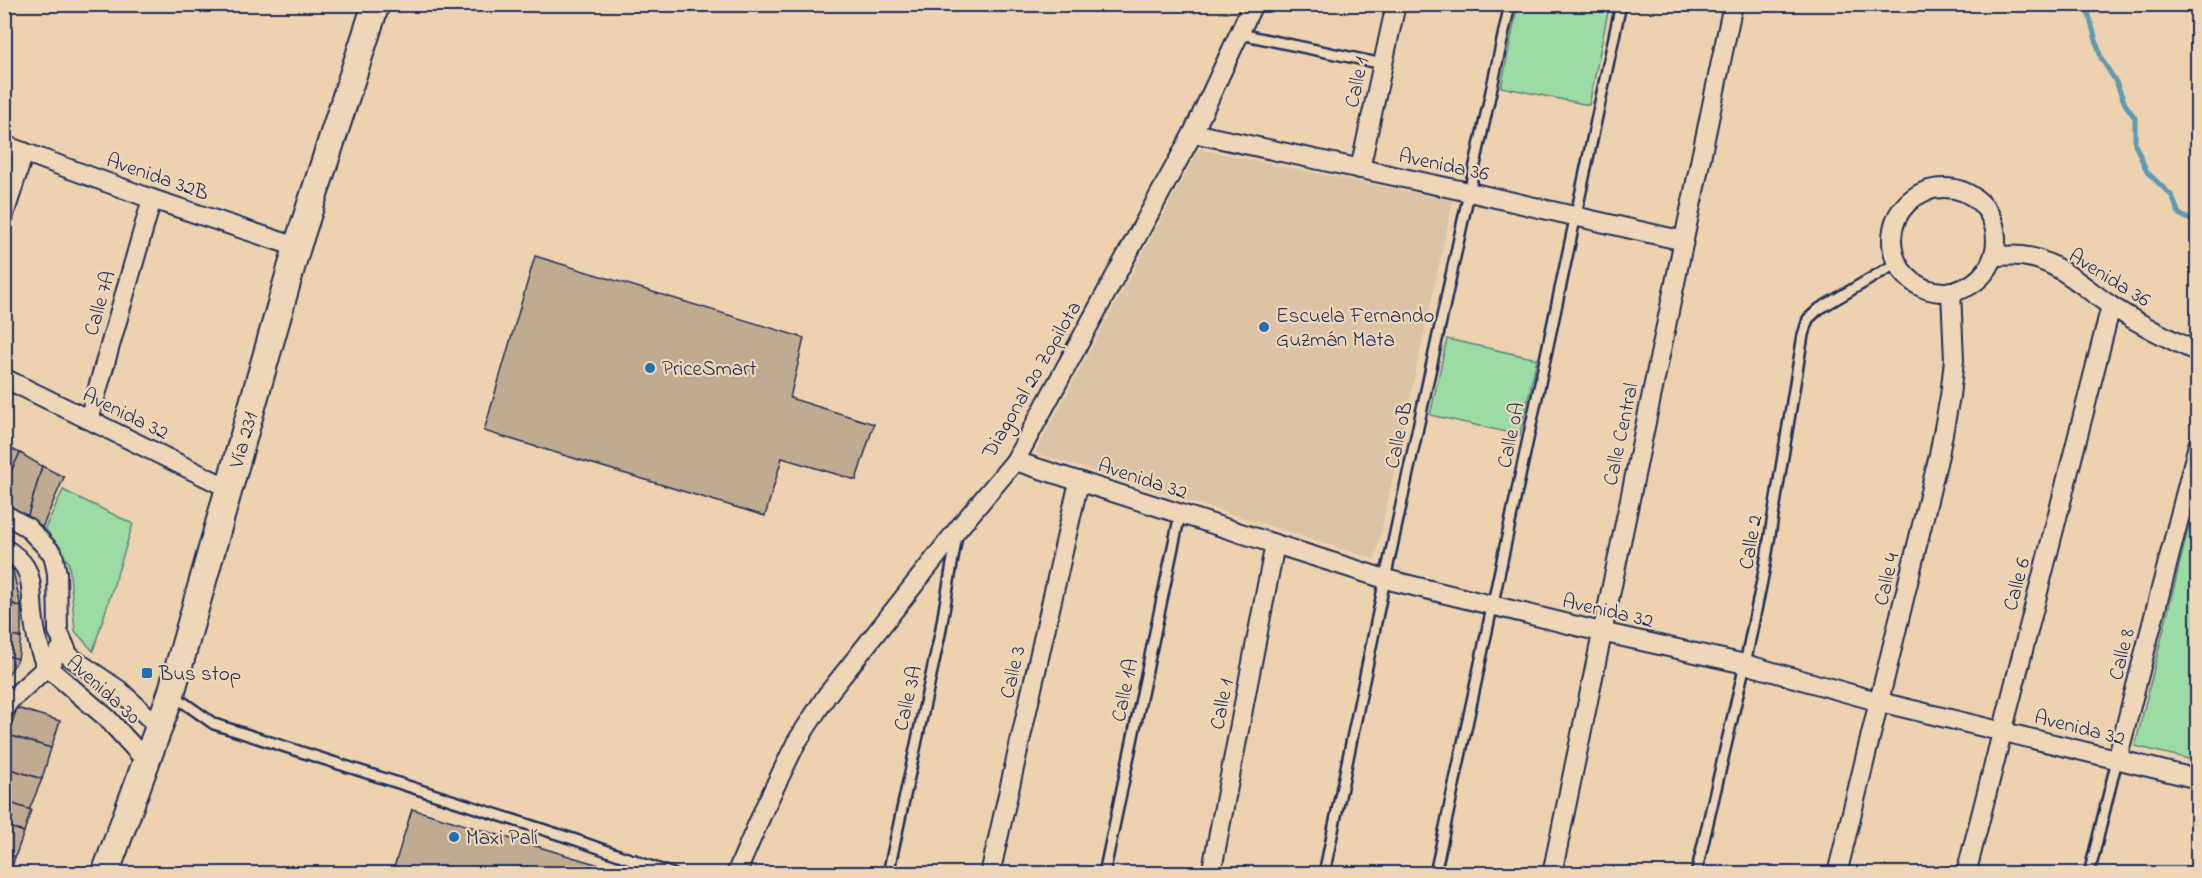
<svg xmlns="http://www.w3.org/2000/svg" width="2202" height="878" font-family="'Indie Flower',sans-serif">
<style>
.built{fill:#dcc3a5}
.green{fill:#9cdba4;stroke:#5c8581;stroke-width:1.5}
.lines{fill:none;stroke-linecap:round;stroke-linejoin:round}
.stream{stroke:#6199b3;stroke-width:5}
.building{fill:#c1ab90;stroke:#1b2f5e;stroke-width:1.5}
.lane-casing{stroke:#1b2f5e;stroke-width:14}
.street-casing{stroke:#1b2f5e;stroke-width:22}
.secondary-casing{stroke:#1b2f5e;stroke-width:30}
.lane{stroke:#efd6b7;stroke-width:9}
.street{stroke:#efd6b7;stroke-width:18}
.secondary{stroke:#efd6b7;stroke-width:26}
.poi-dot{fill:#1f6fb2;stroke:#efd6b7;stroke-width:2}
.labels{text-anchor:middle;stroke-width:4.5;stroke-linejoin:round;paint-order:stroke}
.street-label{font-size:21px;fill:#1b2f5e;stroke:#efd6b7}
.poi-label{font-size:21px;fill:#1b2f5e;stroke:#efd6b7;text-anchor:start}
</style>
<rect width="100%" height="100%" fill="#eed2af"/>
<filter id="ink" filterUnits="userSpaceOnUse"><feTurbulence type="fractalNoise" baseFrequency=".0167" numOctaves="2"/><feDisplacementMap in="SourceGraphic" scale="12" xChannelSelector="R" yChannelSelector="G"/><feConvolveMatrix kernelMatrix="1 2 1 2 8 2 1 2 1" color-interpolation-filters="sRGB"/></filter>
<g filter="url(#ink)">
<!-- built -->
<path class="built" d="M1199,149L1453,201L1375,559L1035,453Z"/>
<!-- green -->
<g class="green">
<path d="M1518,5H1572L1608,12L1589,105L1501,87Z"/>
<path d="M1447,339L1537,359L1520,435L1430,415Z"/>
<path d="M63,490L133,524L93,651L75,631L69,563L45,528Z"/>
<path d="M2197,493L2198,761H2197L2135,746Z"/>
</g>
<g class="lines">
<!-- stream -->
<path class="stream" d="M2089,4L2088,12L2101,58L2116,82L2125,104L2135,118V144L2147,172L2172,196L2179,214L2198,224"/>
</g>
<!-- building -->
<g class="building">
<path d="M535,256L804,338L790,398L874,424L856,480L782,458L765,516L484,431Z"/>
<path d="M4,445L20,453L4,486Z"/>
<path d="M20,453L42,466L27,519L4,504V486Z"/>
<path d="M42,466L64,477L41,530L27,519Z"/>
<path d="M4,563L13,570L21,607L4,600Z"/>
<path d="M4,601L21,607V638L4,632Z"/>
<path d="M4,632L21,638L18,659L4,655Z"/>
<path d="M4,655L18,659L4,681Z"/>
<path d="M17,708L60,721L51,748L8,735Z"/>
<path d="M8,735L51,748L42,779L4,767V746Z"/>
<path d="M4,767L42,779L29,810L4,801Z"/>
<path d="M4,801L31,810L24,832L4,825Z"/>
<path d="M412,809L599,865L597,874H392Z"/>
<path d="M4,825L24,832L15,857L4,853Z"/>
<path d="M4,853L15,857L10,874H4Z"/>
</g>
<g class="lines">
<!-- lane casing -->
<g class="lane-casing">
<g id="lane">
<path d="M1240,34L1383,64"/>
<path d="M173,695L214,724L576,840L673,874"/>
<path d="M631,874L635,860"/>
<path d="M888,874L940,634L957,535"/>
<path d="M1104,874L1180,514"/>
<path d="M1324,874L1385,579L1510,4"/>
<path d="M1435,874L1621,4"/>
<path d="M1696,874L1745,664L1764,571L1803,335L1808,319L1819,309L1897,263"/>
<path d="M2089,874L2117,760"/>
</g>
</g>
<!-- street casing -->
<g class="street-casing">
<g id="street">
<path d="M1193,133L1469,192L1684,241"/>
<path d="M4,145L152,199L297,247"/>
<path d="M1360,169L1396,4"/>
<circle cx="1944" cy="240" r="52"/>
<path d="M4,215L24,152"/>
<path d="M1994,256C2003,256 2013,255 2022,256C2057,260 2083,287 2111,306C2138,323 2168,339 2198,352"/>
<path d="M4,378L228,488"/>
<path d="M89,419L152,199"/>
<path d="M1015,461L1385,579L1601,632L1745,664L1880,702L2198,779"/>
<path d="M4,514L27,527L53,554L57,573L58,631L69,656L119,690L159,727"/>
<path d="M4,548C12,553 20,559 25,567C33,581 31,597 33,613C35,631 38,651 47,667L107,718L147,762"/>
<path d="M4,710L9,701L47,667L64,645"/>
<path d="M2117,760L2198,445"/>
<path d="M736,874L765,807L796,743L827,695L958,529L1015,461L1193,133L1253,4"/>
<path d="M990,874L1079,481"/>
<path d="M1211,874L1275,544"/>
<path d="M1552,874L1733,4"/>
<path d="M1837,874L1939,455L1950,396L1954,360L1951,291"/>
<path d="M1966,874L2111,306"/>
</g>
</g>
<!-- secondary casing -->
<g class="secondary-casing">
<g id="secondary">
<path id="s1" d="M105,874L171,694L297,247L376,4"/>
</g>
</g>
<!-- lane -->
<use href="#lane" class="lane"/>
<!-- street -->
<use href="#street" class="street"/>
<!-- secondary -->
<use href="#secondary" class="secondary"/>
</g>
</g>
<!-- markers -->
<g class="poi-dot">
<circle cx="1264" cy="327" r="6"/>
<circle cx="650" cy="368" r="6"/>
<rect x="141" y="667" width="12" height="12" rx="3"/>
<circle cx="454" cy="837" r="6"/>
</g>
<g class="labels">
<!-- street labels -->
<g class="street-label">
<text transform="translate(1356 82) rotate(-78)" y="7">Calle 1</text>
<text transform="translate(1444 164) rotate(12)" y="7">Avenida 36</text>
<text transform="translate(158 176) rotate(19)" y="7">Avenida 32B</text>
<text transform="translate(2110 277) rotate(32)" y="7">Avenida 36</text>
<text transform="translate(99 303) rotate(-74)" y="7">Calle 7A</text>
<text transform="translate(1031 379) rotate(-60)" y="7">Diagonal 20 Zopilota</text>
<text transform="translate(126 413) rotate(26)" y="7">Avenida 32</text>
<text transform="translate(1620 434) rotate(-78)" y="7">Calle Central</text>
<text transform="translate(1398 435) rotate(-78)" y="7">Calle 0B</text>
<text transform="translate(1510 435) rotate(-78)" y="7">Calle 0A</text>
<text dy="7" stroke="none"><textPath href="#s1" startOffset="456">Vía 231</textPath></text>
<text transform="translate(1143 478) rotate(18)" y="7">Avenida 32</text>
<text transform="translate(1750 542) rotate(-80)" y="7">Calle 2</text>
<text transform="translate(1886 579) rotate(-77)" y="7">Calle 4</text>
<text transform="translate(2016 584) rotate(-75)" y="7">Calle 6</text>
<text transform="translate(1608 610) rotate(13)" y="7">Avenida 32</text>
<text transform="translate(2121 654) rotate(-76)" y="7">Calle 8</text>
<text transform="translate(1012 672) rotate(-77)" y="7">Calle 3</text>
<text transform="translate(104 689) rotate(42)" y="7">Avenida 30</text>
<text transform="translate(1124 690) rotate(-78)" y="7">Calle 1A</text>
<text transform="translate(907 698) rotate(-77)" y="7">Calle 3A</text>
<text transform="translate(1221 704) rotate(-79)" y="7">Calle 1</text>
<text transform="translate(2080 727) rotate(14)" y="7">Avenida 32</text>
</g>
<!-- poi labels -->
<g class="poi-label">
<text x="1276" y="322">Escuela Fernando<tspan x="1276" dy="24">Guzmán Mata</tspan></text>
<text x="662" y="375">PriceSmart</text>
<text x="159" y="680">Bus stop</text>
<text x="466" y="844">Maxi Palí</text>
</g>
</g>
<!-- margin -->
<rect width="2202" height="878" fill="none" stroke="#efd6b7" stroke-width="24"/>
<rect x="12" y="12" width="2178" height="854" fill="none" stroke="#1b2f5e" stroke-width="2" filter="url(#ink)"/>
</svg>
